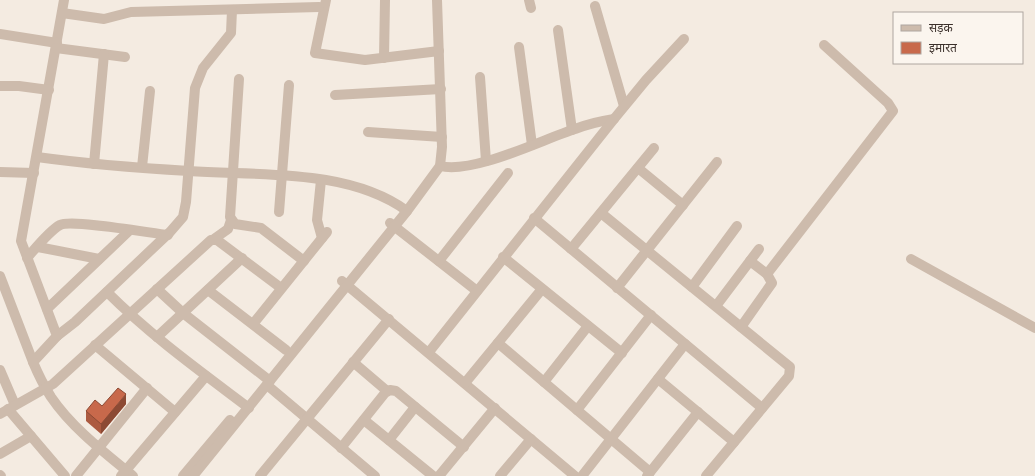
<svg xmlns="http://www.w3.org/2000/svg" width="1035" height="476" font-family="Raleway,'Noto Sans Devanagari',sans-serif">
<style>
.lines{fill:none;stroke-linecap:round;stroke-linejoin:round}
.minor{stroke:#cdbbac;stroke-width:10}
.wall{fill:#ac5a40}
.shaded-wall{fill:#8c4a34}
.building{fill:#c8694b;stroke:#8c4a34}
</style>
<rect width="100%" height="100%" fill="#f4ebe1"/>
<g class="lines">
<!-- minor -->
<g class="minor">
<path d="M64,0L21,241L57,336L33,362C38,374 44,386 51,397C72,428 105,453 133,476"/>
<path d="M326,0L315,53L365,60L439,51"/>
<path d="M529,0L531,8"/>
<path d="M595,6L624,106"/>
<path d="M62,13L104,19L131,12L319,7"/>
<path d="M558,30L572,130"/>
<path d="M0,34L57,43"/>
<path d="M519,47L532,145"/>
<path d="M56,48L125,57"/>
<path d="M384,58L385,0"/>
<path d="M480,77L486,161"/>
<path d="M239,79L230,217L235,224L261,228L304,261"/>
<path d="M0,86H19L49,90"/>
<path d="M335,95L441,89"/>
<path d="M368,132L442,137"/>
<path d="M37,157C88,164 138,168 189,171C259,176 348,168 407,211"/>
<path d="M94,164L104,54"/>
<path d="M440,166C474,174 541,140 575,129C588,124 601,121 614,119"/>
<path d="M142,167L150,91"/>
<path d="M638,168L683,205"/>
<path d="M0,172L34,173"/>
<path d="M321,180L317,220L322,238"/>
<path d="M279,212L289,85"/>
<path d="M601,213L790,367L789,376L706,476"/>
<path d="M534,218L762,408"/>
<path d="M390,223L477,291"/>
<path d="M214,239L228,229L231,220"/>
<path d="M38,247L99,259"/>
<path d="M571,249L654,148"/>
<path d="M503,257L622,353"/>
<path d="M27,258C35,249 49,231 60,225C71,219 150,233 168,235"/>
<path d="M911,259L1035,328"/>
<path d="M439,261L508,173"/>
<path d="M767,274L893,111L888,103L824,45"/>
<path d="M0,276L33,362"/>
<path d="M342,281L575,476"/>
<path d="M692,287L737,226"/>
<path d="M617,288L717,162"/>
<path d="M157,289L183,313L270,381"/>
<path d="M208,290L286,350"/>
<path d="M107,292C150,335 200,371 249,408"/>
<path d="M716,306L759,249"/>
<path d="M47,309L130,230"/>
<path d="M253,324L327,232"/>
<path d="M741,327L772,283L767,274L750,261"/>
<path d="M57,336L75,322L170,232L183,217L186,202L195,88L203,68L231,33L232,10"/>
<path d="M157,337L242,258"/>
<path d="M498,343L650,472"/>
<path d="M95,345L175,412"/>
<path d="M429,352L614,119L646,80L684,39"/>
<path d="M353,362L387,391"/>
<path d="M0,370L15,405"/>
<path d="M658,379L734,442"/>
<path d="M544,382L588,326"/>
<path d="M465,383L542,289"/>
<path d="M267,385L375,476"/>
<path d="M8,409L65,476"/>
<path d="M577,410L651,315"/>
<path d="M0,414L53,384L211,240H217L281,288"/>
<path d="M364,420L433,476"/>
<path d="M389,440L415,407"/>
<path d="M341,448L385,393L390,390L396,391L464,447"/>
<path d="M0,454L31,436"/>
<path d="M0,475L1,476"/>
<path d="M76,476L147,388"/>
<path d="M121,476L206,376"/>
<path d="M183,476L230,420"/>
<path d="M193,476L407,211L440,166L442,147L437,0"/>
<path d="M260,476L389,319"/>
<path d="M439,476L495,408"/>
<path d="M500,476L531,439"/>
<path d="M582,476L685,344"/>
<path d="M647,476L698,412"/>
</g>
</g>
<!-- wall -->
<path class="wall" d="M126,404L101,434L86,421V411L102,406Z"/>
<!-- shaded-wall -->
<path class="shaded-wall" d="M126,394V404L101,434V424Z"/>
<!-- building -->
<path class="building" d="M118,388L126,394L101,424L86,411L95,400L102,406Z"/>
<!-- legend -->
<rect x="893" y="12" width="130" height="52" fill="#fbf5ee" stroke="#aea6a0"/>
<rect x="901" y="25" width="20" height="6" fill="#cdbbac" stroke="#aea6a0"/>
<text x="929" y="32" font-size="12" fill="#3b302b">सड़क</text>
<rect x="901" y="42" width="20" height="12" fill="#c8694b" stroke="#aea6a0"/>
<text x="929" y="52" font-size="12" fill="#3b302b">इमारत</text>
</svg>
